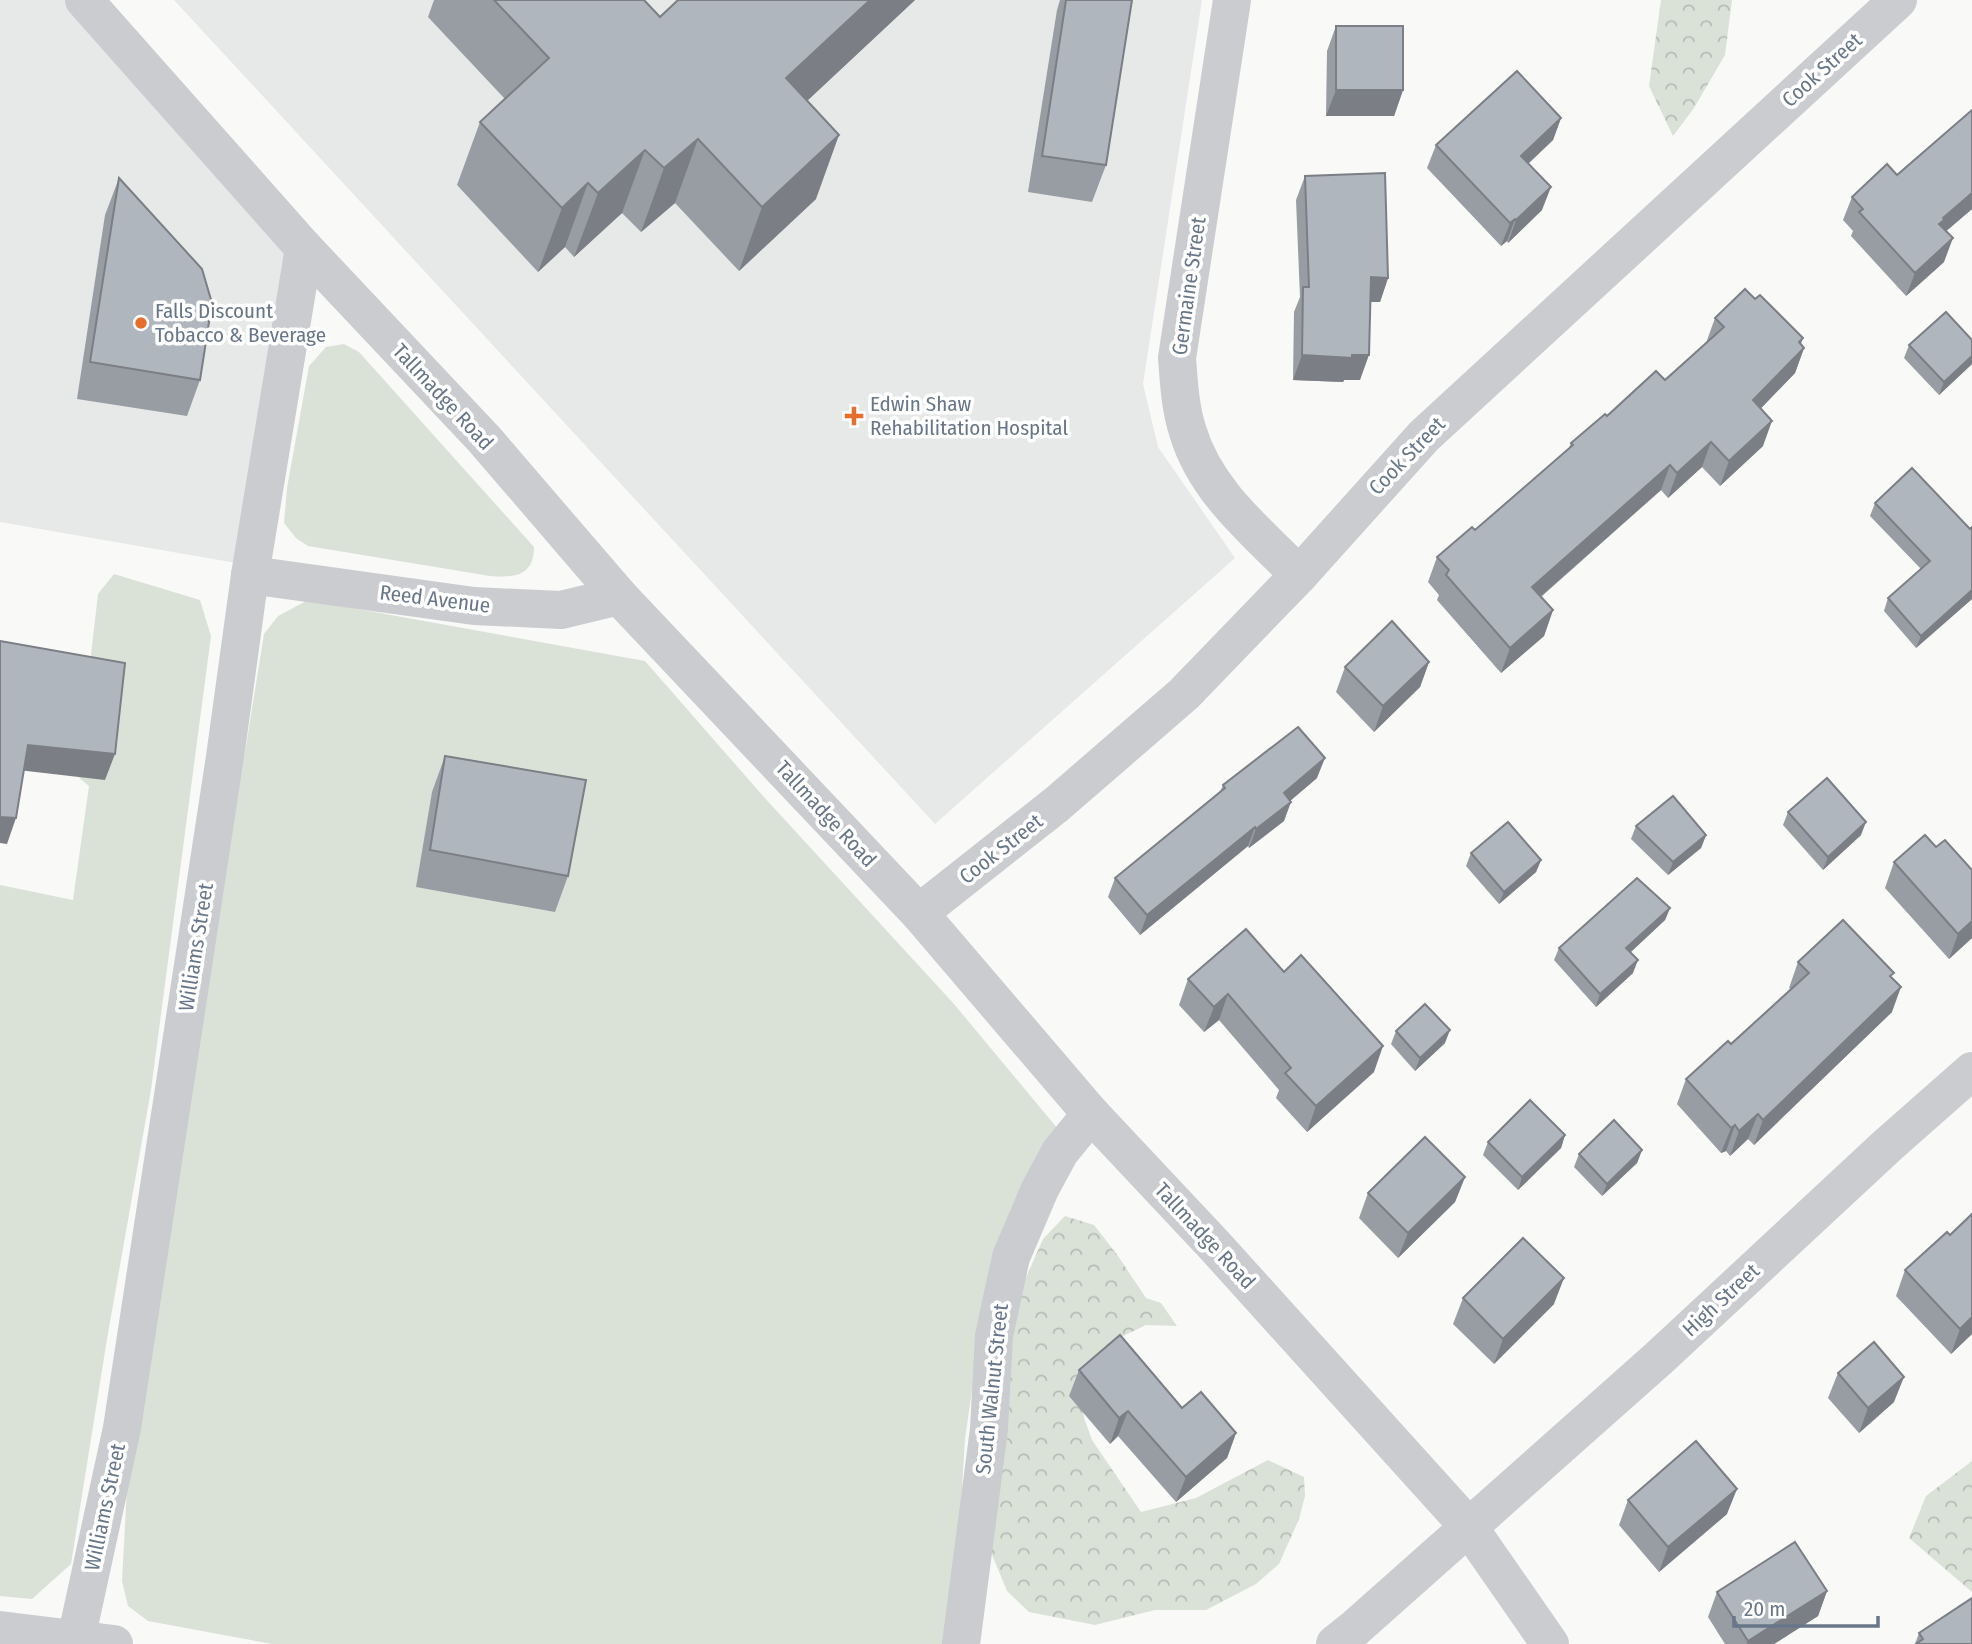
<svg xmlns="http://www.w3.org/2000/svg" width="1972" height="1644" font-family="'Fira Sans Condensed',sans-serif">
<style>
.built{fill:#e7e8e8}
.green{fill:#dae2d8}
.forest{fill:url(#forest-crowns)}
.lines{fill:none;stroke-linecap:round;stroke-linejoin:round}
.minor{stroke:#caccd0;stroke-width:38}
.wall{fill:#979da3}
.shaded-wall{fill:#7b7f85}
.building{fill:#b0b6be;stroke:#7b7f85;stroke-width:2}
.poi-dot{fill:#e66d2b;stroke:#fff;stroke-width:2.5}
.labels{text-anchor:middle;stroke-width:7;stroke-linejoin:round;paint-order:stroke}
.street-label{font-size:21px;fill:#687689;stroke:#fff}
.poi-label{font-size:21px;fill:#687689;stroke:#fff;text-anchor:start}
</style>
<defs>
<pattern id="forest-crowns" width="20" height="18" patternUnits="userSpaceOnUse" patternTransform="scale(1.75)"><rect width="20" height="18" fill="#dae2d8"/><path d="M2 6a3 3 0 1 1 6 0M12 15a3 3 0 1 1 6 0" fill="none" stroke="#b5bcb5"/></pattern>
</defs>
<rect width="100%" height="100%" fill="#f9f9f7"/>
<!-- built -->
<g class="built">
<path d="M0,0H71L289,256L242,564L0,522Z"/>
<path d="M174,0H1202L1143,384L1158,447L1235,558L935,824Z"/>
</g>
<!-- green -->
<g class="green">
<path d="M344,344L359,352L534,547C534,576 514,578 490,576L308,546L296,538L284,523L287,488L309,366L326,347Z"/>
<path d="M114,574L200,600L211,636L151,1090L107,1339L71,1564L32,1599L0,1596V885L73,900L89,786L77,776L98,594Z"/>
<path d="M308,600L645,661L763,796L954,1004L1058,1129L1019,1192L991,1259L965,1439L953,1636L949,1644H272L148,1621L128,1606L122,1581L127,1488L264,634L278,616Z"/>
</g>
<!-- forest -->
<g class="forest">
<path d="M1661,0H1732L1725,55L1694,108L1673,136L1649,86Z"/>
<path d="M1065,1216L1094,1225L1118,1256L1146,1298L1161,1303L1177,1326L1146,1325L1115,1340L1082,1387L1084,1418L1092,1440L1141,1512L1196,1498L1268,1460L1304,1477L1305,1496L1299,1519L1279,1564L1256,1584L1206,1610H1155L1095,1625L1029,1612L1007,1591L990,1550L1000,1395L1025,1280L1043,1239Z"/>
<path d="M1972,1461V1592L1909,1538L1926,1496Z"/>
</g>
<g class="lines">
<!-- minor -->
<g class="minor">
<path d="M84,0L304,248L484,439L619,596L919,913L1091,1114L1215,1246L1468,1526L1550,1644"/>
<path d="M1232,0L1177,358C1179,383 1180,408 1188,432C1206,492 1257,532 1299,575"/>
<path d="M250,575L474,606L561,610L619,596"/>
<path d="M919,913L1057,804L1184,694L1299,575L1424,436L1898,0"/>
<path d="M0,1630L114,1644"/>
<path d="M75,1644L122,1428L225,757L250,575L304,248"/>
<path d="M961,1644L989,1429L994,1336L1011,1257L1040,1189L1060,1152L1091,1114"/>
<path d="M1335,1644L1354,1629L1659,1358L1888,1145L1972,1071"/>
</g>
</g>
<!-- wall -->
<g class="wall">
<path d="M434,0H644L660,17L678,0H915L807,101L816,199L739,271L675,203L641,232L622,213L574,257L565,247L538,272L457,185L480,122L505,99L428,17Z"/>
<path d="M1060,0H1132L1106,165L1092,202L1028,192L1057,10Z"/>
<path d="M1336,26L1403,90L1394,116H1326L1327,51Z"/>
<path d="M1972,110V209L1946,231L1944,262L1906,296L1851,236L1853,231L1843,220L1852,197L1897,175Z"/>
<path d="M1561,118L1553,140L1529,163L1542,210L1508,243L1507,241L1501,246L1427,168L1436,145Z"/>
<path d="M1305,176L1388,278L1380,302H1370L1360,380H1344L1343,382L1293,380L1294,312L1300,297L1296,200Z"/>
<path d="M119,178L200,380L187,416L77,399L105,215Z"/>
<path d="M1715,318L1801,344L1804,348L1795,373L1761,408L1763,446L1720,486L1702,467L1668,498L1661,490L1541,597L1553,610L1544,636L1501,673L1437,600L1439,595L1428,582L1437,557L1475,530L1569,448L1571,443L1607,416L1665,380L1706,343Z"/>
<path d="M1972,340V364L1939,395L1904,358L1909,345Z"/>
<path d="M1875,503L1970,529L1972,527V599L1916,648L1884,611L1888,598L1921,569L1870,516Z"/>
<path d="M1429,662L1420,687L1374,732L1336,692L1345,667Z"/>
<path d="M445,756L568,876L555,912L416,887L432,792Z"/>
<path d="M1317,778L1290,801L1284,821L1249,848L1248,846L1140,935L1108,897L1115,878L1220,792L1223,785Z"/>
<path d="M1788,812L1861,835L1823,870L1783,825Z"/>
<path d="M1636,826L1706,835L1701,848L1668,875L1631,839Z"/>
<path d="M1936,847L1972,870V938L1949,959L1885,888L1894,862Z"/>
<path d="M1471,853L1541,860L1536,872L1499,904L1466,866Z"/>
<path d="M1670,908L1665,920L1631,952L1633,973L1596,1007L1554,960L1559,948Z"/>
<path d="M1246,929L1374,1072L1307,1132L1276,1098L1279,1090L1219,1020L1204,1032L1179,1005L1188,979Z"/>
<path d="M1798,962L1892,978V1012L1754,1145L1748,1139L1730,1156L1726,1151L1721,1153L1677,1104L1686,1079L1731,1044L1791,989L1789,988Z"/>
<path d="M1396,1031L1445,1043L1415,1071L1391,1044Z"/>
<path d="M1565,1135L1561,1148L1518,1190L1483,1155L1488,1142Z"/>
<path d="M1642,1150L1637,1163L1602,1196L1574,1167L1579,1154Z"/>
<path d="M1465,1177L1455,1202L1398,1258L1359,1218L1368,1193Z"/>
<path d="M1972,1214V1334L1951,1354L1896,1296L1905,1270L1950,1235Z"/>
<path d="M1463,1298L1554,1304L1494,1364L1453,1324Z"/>
<path d="M1079,1370L1182,1408L1236,1433L1227,1458L1176,1502L1118,1436L1110,1444L1069,1396Z"/>
<path d="M1838,1373L1894,1402L1859,1433L1828,1398Z"/>
<path d="M1628,1500L1727,1514L1659,1572L1619,1525Z"/>
<path d="M1827,1591L1818,1616L1774,1644H1725L1708,1617L1717,1592Z"/>
<path d="M1919,1633L1972,1644H1915Z"/>
</g>
<!-- shaded-wall -->
<g class="shaded-wall">
<path d="M870,0H915L763,142L786,78Z"/>
<path d="M1336,90H1403L1394,116H1326Z"/>
<path d="M1561,118L1553,140L1513,178L1521,156Z"/>
<path d="M839,135L816,199L739,271L762,207Z"/>
<path d="M698,139L675,203L641,232L664,168Z"/>
<path d="M645,150L622,213L574,257L598,193Z"/>
<path d="M588,183L565,247L538,272L562,208Z"/>
<path d="M1551,187L1542,210L1508,243L1516,220Z"/>
<path d="M1972,193V209L1937,239L1939,224L1943,218Z"/>
<path d="M1515,219L1507,241L1501,246L1510,223Z"/>
<path d="M1953,238L1944,262L1906,296L1915,273Z"/>
<path d="M1371,277L1388,278L1380,302H1362Z"/>
<path d="M1803,338L1796,357L1804,348L1795,373L1744,426L1753,400Z"/>
<path d="M1302,355H1369L1360,380H1344L1343,382L1293,380Z"/>
<path d="M1972,356V364L1939,395L1944,382Z"/>
<path d="M1772,421L1763,446L1720,486L1729,461Z"/>
<path d="M1711,442L1702,467L1668,498L1677,473Z"/>
<path d="M1670,465L1661,490L1523,612L1532,587Z"/>
<path d="M1972,590V599L1916,648L1921,636Z"/>
<path d="M1553,610L1544,636L1501,673L1510,648Z"/>
<path d="M1429,662L1420,687L1374,732L1383,706Z"/>
<path d="M28,745L115,754L105,780L18,770Z"/>
<path d="M1325,758L1317,778L1277,812L1284,793Z"/>
<path d="M1291,802L1284,821L1249,848L1256,829Z"/>
<path d="M0,817L16,818L7,844L0,843Z"/>
<path d="M1866,822L1861,835L1823,870L1828,857Z"/>
<path d="M1255,827L1248,846L1140,935L1147,915Z"/>
<path d="M1706,835L1701,848L1668,875L1673,862Z"/>
<path d="M1541,860L1536,872L1499,904L1504,892Z"/>
<path d="M1670,908L1665,920L1622,960L1626,948Z"/>
<path d="M1972,921V938L1949,959L1958,934Z"/>
<path d="M1638,960L1633,973L1596,1007L1600,994Z"/>
<path d="M1901,987L1892,1012L1754,1145L1763,1120Z"/>
<path d="M1228,994L1219,1020L1204,1032L1214,1007Z"/>
<path d="M1450,1030L1445,1043L1415,1071L1420,1058Z"/>
<path d="M1383,1046L1374,1072L1307,1132L1316,1106Z"/>
<path d="M1758,1114L1748,1139L1730,1156L1739,1131Z"/>
<path d="M1735,1125L1726,1151L1721,1153L1731,1128Z"/>
<path d="M1565,1135L1561,1148L1518,1190L1522,1177Z"/>
<path d="M1642,1150L1637,1163L1602,1196L1607,1184Z"/>
<path d="M1465,1177L1455,1202L1398,1258L1408,1233Z"/>
<path d="M1564,1278L1554,1304L1494,1364L1503,1339Z"/>
<path d="M1972,1317V1334L1951,1354L1960,1329Z"/>
<path d="M1904,1377L1894,1402L1859,1433L1868,1408Z"/>
<path d="M1128,1411L1118,1436L1110,1444L1119,1418Z"/>
<path d="M1236,1433L1227,1458L1176,1502L1186,1477Z"/>
<path d="M1737,1489L1727,1514L1659,1572L1668,1547Z"/>
<path d="M1827,1591L1818,1616L1774,1644H1747L1748,1641Z"/>
</g>
<!-- building -->
<g class="building">
<path d="M494,0H644L660,17L678,0H870L786,78L839,135L762,207L698,139L664,168L645,150L598,193L588,183L562,208L480,122L549,58Z"/>
<path d="M1066,0H1132L1106,165L1042,156Z"/>
<rect x="1336" y="26" width="67" height="64"/>
<path d="M1517,71L1561,118L1521,156L1551,187L1516,220L1515,219L1510,223L1436,145Z"/>
<path d="M1972,110V193L1943,218L1944,220L1939,224L1953,238L1915,273L1859,212L1863,209L1852,197L1887,164L1897,175Z"/>
<path d="M1385,173L1388,278L1371,277L1369,355H1352V358L1302,355L1303,287H1309L1305,176Z"/>
<path d="M119,178L202,269L212,303L200,380L90,362Z"/>
<path d="M1745,289L1755,299L1760,295L1803,338L1799,342L1804,348L1753,400L1772,421L1729,461L1711,442L1677,473L1670,465L1532,587L1553,610L1510,648L1446,575L1449,570L1437,557L1472,527L1475,530L1573,445L1571,443L1605,414L1607,416L1656,371L1665,380L1724,327L1715,318Z"/>
<path d="M1946,312L1972,340V356L1944,382L1909,345Z"/>
<path d="M1912,468L1970,529L1972,527V590L1921,636L1888,598L1930,561L1875,503Z"/>
<path d="M1392,621L1429,662L1383,706L1345,667Z"/>
<path d="M0,641L125,663L115,754L28,745L16,818L0,817Z"/>
<path d="M1298,727L1325,758L1284,793L1291,802L1256,829L1255,827L1147,915L1115,878L1225,788L1223,785Z"/>
<path d="M445,756L586,780L568,876L430,850Z"/>
<path d="M1827,778L1866,822L1828,857L1788,812Z"/>
<path d="M1673,796L1706,835L1673,862L1636,826Z"/>
<path d="M1508,822L1541,860L1504,892L1471,853Z"/>
<path d="M1925,835L1936,847L1945,840L1972,870V921L1958,934L1894,862Z"/>
<path d="M1637,878L1670,908L1626,948L1638,960L1600,994L1559,948Z"/>
<path d="M1843,920L1894,973L1890,976L1901,987L1763,1120L1758,1114L1739,1131L1735,1125L1731,1128L1686,1079L1728,1041L1731,1044L1809,973L1798,962Z"/>
<path d="M1246,929L1284,972L1301,955L1383,1046L1316,1106L1285,1073L1291,1068L1228,994L1214,1007L1188,979Z"/>
<path d="M1425,1004L1450,1030L1420,1058L1396,1031Z"/>
<path d="M1530,1100L1565,1135L1522,1177L1488,1142Z"/>
<path d="M1614,1120L1642,1150L1607,1184L1579,1154Z"/>
<path d="M1425,1137L1465,1177L1408,1233L1368,1193Z"/>
<path d="M1972,1214V1317L1960,1329L1905,1270L1947,1232L1950,1235Z"/>
<path d="M1523,1238L1564,1278L1503,1339L1463,1298Z"/>
<path d="M1120,1335L1182,1408L1201,1392L1236,1433L1186,1477L1128,1411L1119,1418L1079,1370Z"/>
<path d="M1874,1342L1904,1377L1868,1408L1838,1373Z"/>
<path d="M1696,1441L1737,1489L1668,1547L1628,1500Z"/>
<path d="M1795,1542L1827,1591L1748,1641L1717,1592Z"/>
<path d="M1972,1598V1644H1916L1923,1639L1919,1633Z"/>
</g>
<!-- markers -->
<g class="poi-dot">
<circle cx="141" cy="323" r="7"/>
<path d="M850.5 405.5h7v7h7v7h-7v7h-7v-7h-7v-7h7z"/>
</g>
<g class="labels">
<!-- street labels -->
<g class="street-label">
<text transform="translate(1822 70) rotate(-42)" y="7">Cook Street</text>
<text transform="translate(1189 286) rotate(-82)" y="7">Germaine Street</text>
<text transform="translate(443 397) rotate(47)" y="7">Tallmadge Road</text>
<text transform="translate(1407 456) rotate(-46)" y="7">Cook Street</text>
<text transform="translate(435 599) rotate(7)" y="7">Reed Avenue</text>
<text transform="translate(826 814) rotate(47)" y="7">Tallmadge Road</text>
<text transform="translate(1001 849) rotate(-38)" y="7">Cook Street</text>
<text transform="translate(196 947) rotate(-81)" y="7">Williams Street</text>
<text transform="translate(1205 1236) rotate(47)" y="7">Tallmadge Road</text>
<text transform="translate(1721 1300) rotate(-43)" y="7">High Street</text>
<text transform="translate(992 1389) rotate(-84)" y="7">South Walnut Street</text>
<text transform="translate(105 1507) rotate(-78)" y="7">Williams Street</text>
</g>
<!-- poi labels -->
<g class="poi-label">
<text x="155" y="318">Falls Discount<tspan x="155" dy="24">Tobacco &amp; Beverage</tspan></text>
<text x="870" y="411">Edwin Shaw<tspan x="870" dy="24">Rehabilitation Hospital</tspan></text>
</g>
</g>
<!-- scale -->
<path d="M1734 1616v10h144v-10" fill="none" stroke="#687689" stroke-width="3.5"/>
<text x="1744" y="1616" font-size="21" fill="#687689" stroke="#ffffff" stroke-width="5" paint-order="stroke">20 m</text>
</svg>
